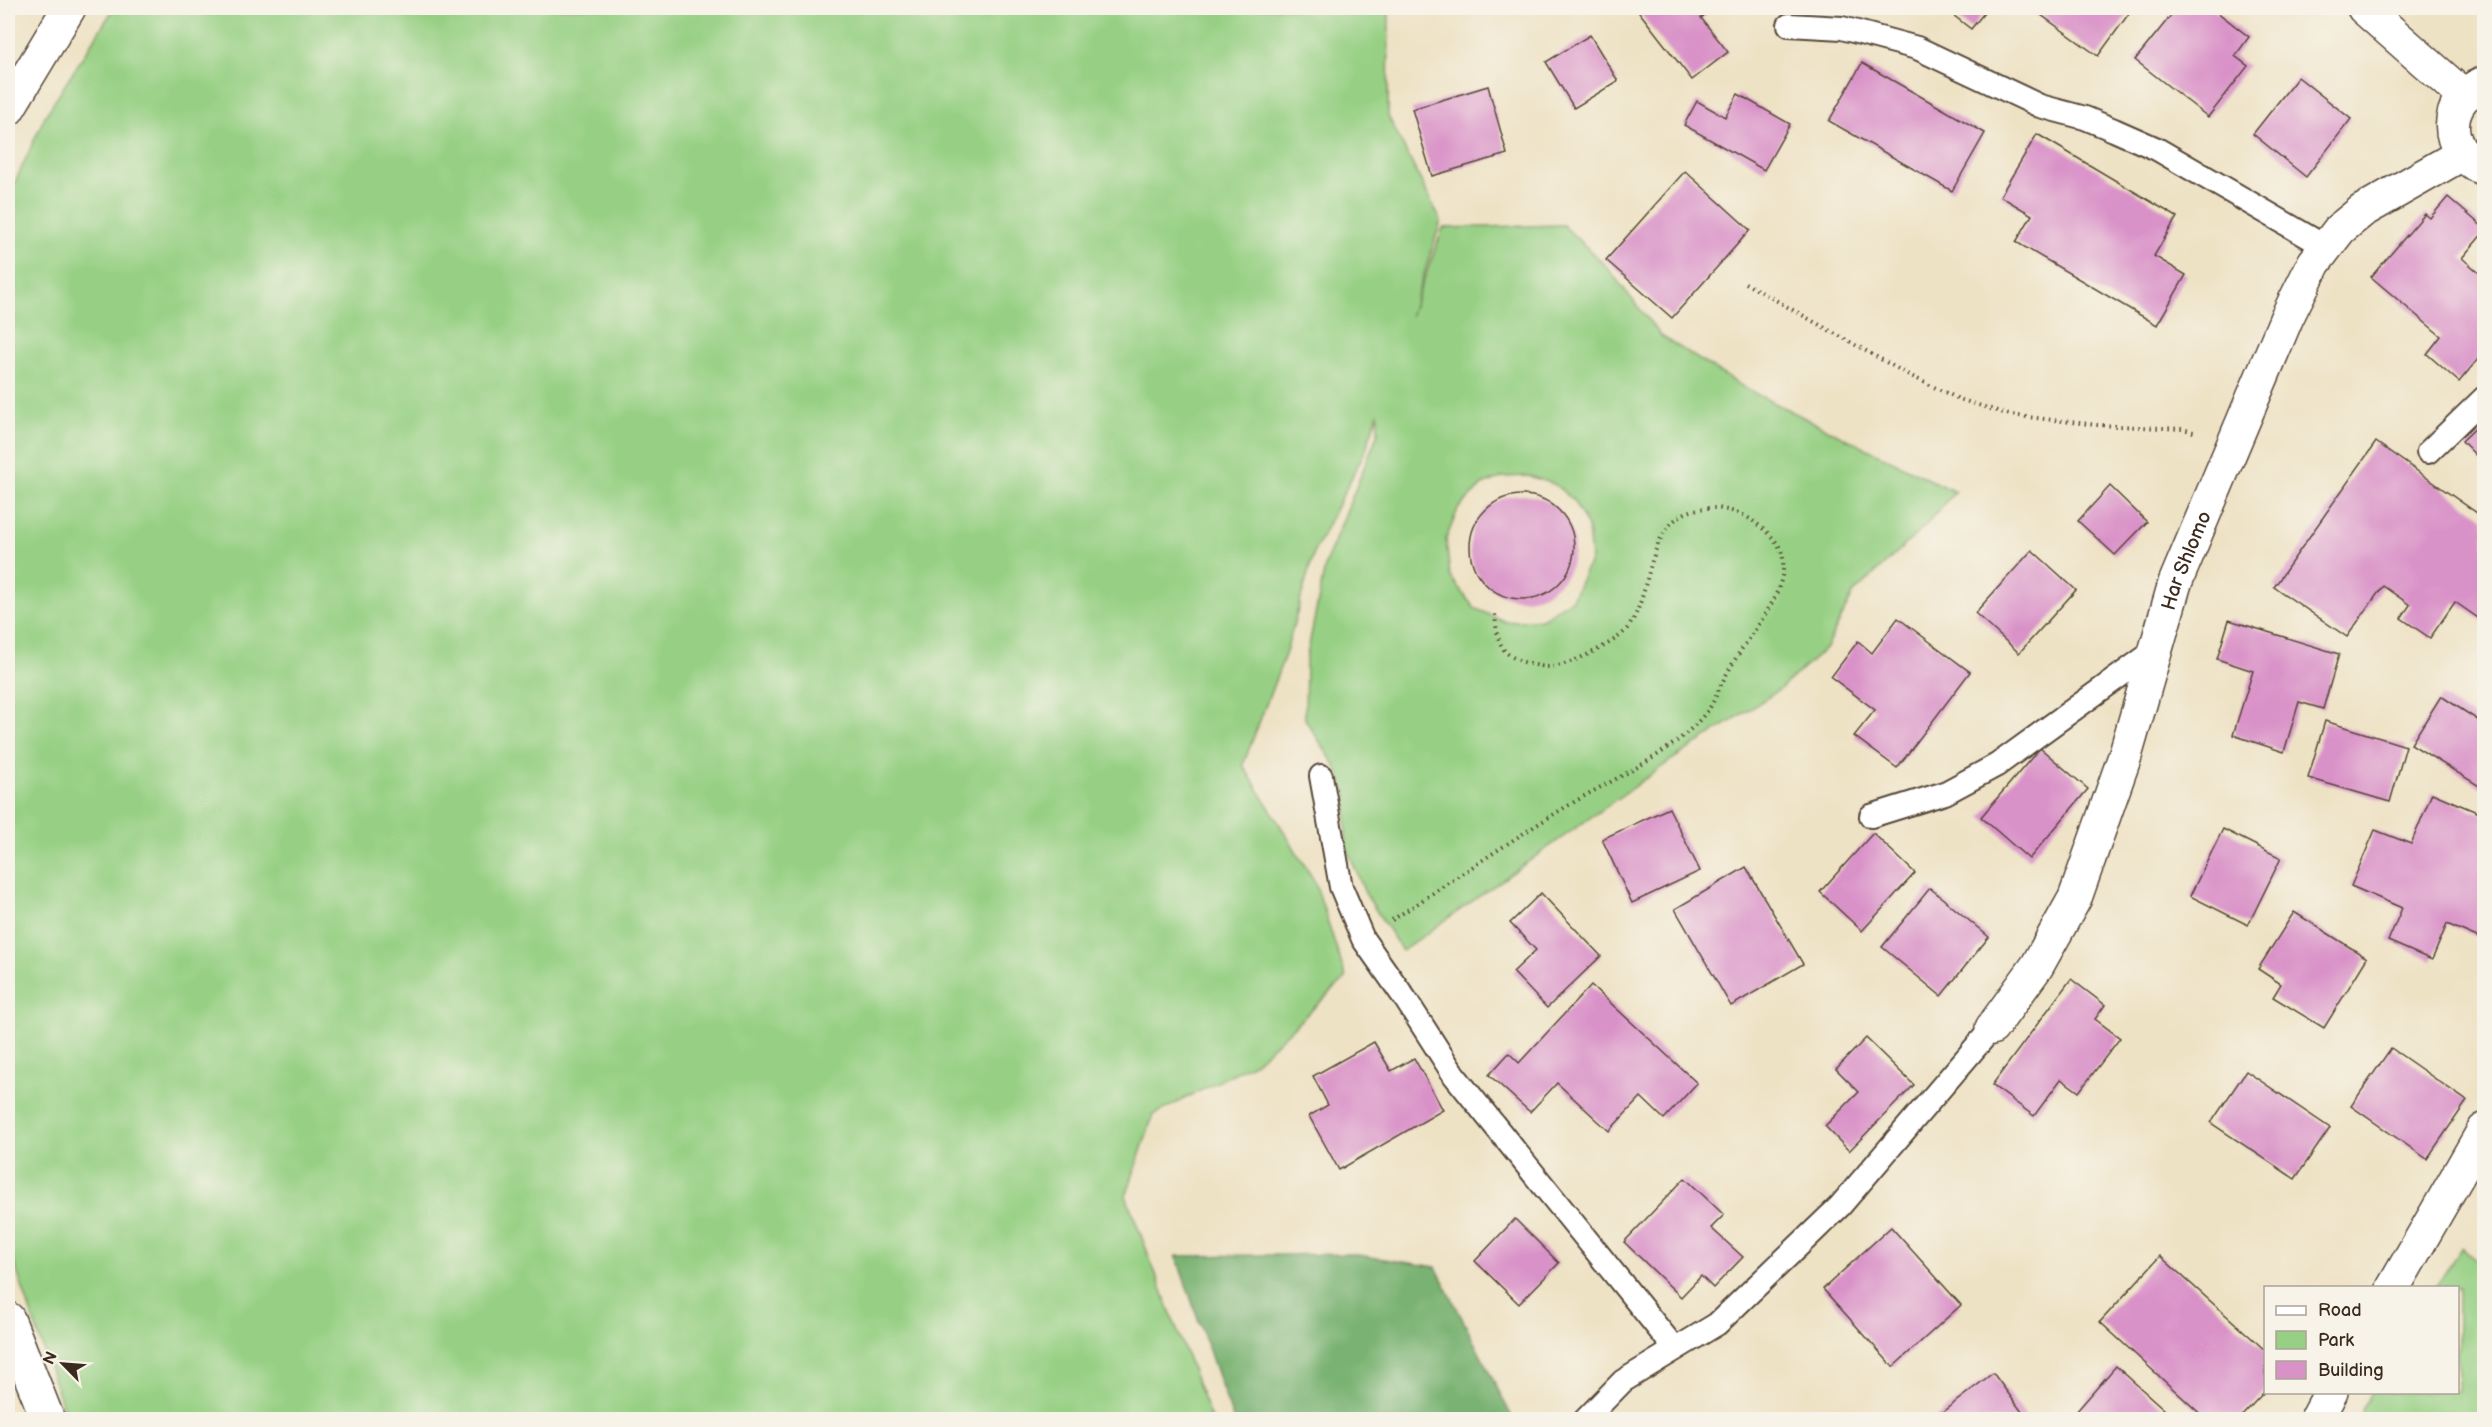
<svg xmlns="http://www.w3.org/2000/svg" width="2492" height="1427" font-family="'Balsamiq Sans',sans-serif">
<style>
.green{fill:#97d084;stroke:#697d51;stroke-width:1.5;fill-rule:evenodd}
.forest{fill:#79b272;stroke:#5a6e48;stroke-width:1.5}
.building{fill:#d992c8}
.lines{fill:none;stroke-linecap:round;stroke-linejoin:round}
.lane-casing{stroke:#564637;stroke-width:26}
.street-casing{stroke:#564637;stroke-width:36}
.secondary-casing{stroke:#564637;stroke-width:36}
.path{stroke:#564637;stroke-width:4;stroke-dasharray:1.5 4.5;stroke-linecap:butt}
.lane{stroke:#fff;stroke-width:22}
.street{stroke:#fff;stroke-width:33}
.secondary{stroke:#fff;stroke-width:33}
.labels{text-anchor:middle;stroke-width:6;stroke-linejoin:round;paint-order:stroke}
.street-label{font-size:20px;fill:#3b2a1e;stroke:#f7f3e8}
</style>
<rect width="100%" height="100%" fill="#f7f3e8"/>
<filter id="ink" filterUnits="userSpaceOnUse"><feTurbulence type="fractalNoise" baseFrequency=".0167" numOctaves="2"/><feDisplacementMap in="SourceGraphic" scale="12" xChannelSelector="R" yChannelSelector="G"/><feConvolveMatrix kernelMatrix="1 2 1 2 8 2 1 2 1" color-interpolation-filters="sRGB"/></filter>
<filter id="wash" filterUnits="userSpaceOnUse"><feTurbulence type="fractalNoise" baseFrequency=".008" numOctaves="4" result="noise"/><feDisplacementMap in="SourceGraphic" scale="24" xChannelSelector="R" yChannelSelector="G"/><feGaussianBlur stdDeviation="1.35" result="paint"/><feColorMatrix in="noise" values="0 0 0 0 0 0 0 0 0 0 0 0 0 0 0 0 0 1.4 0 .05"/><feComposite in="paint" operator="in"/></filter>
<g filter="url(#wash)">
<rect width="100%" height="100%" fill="#eee2c5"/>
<!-- green -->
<g class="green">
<path d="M114,8H1389L1388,116L1441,221L1410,317L1443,228L1563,225L1606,266L1661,336L1748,390L1955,492L1925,526L1853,594L1826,648L1779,690L1673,759L1402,951L1365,893L1346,846L1347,794L1335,765L1305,719L1306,660L1326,562L1378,433V413L1366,449L1314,552L1286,652L1243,765L1315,882L1346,978L1256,1062L1153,1115L1126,1196L1211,1419H67L8,1245V198L45,116ZM1529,476L1554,484L1573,500L1588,527L1591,559L1572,599L1542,619L1506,622L1474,608L1450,576L1446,539L1458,509L1482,485L1503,477Z"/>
<path d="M2461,1247L2484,1266V1419H2362L2361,1409L2371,1393L2458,1392V1288L2436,1287Z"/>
</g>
<!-- forest -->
<path class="forest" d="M1352,1254L1436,1267L1513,1419H1233L1176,1256Z"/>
<g id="blocks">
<!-- building -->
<g class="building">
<path d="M1636,8H1714L1701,18L1728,52L1692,80Z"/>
<path d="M1944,8H1988L1971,29Z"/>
<path d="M2040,8H2133L2098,56L2037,12Z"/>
<path d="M2177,8H2212L2249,37L2235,56L2248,66L2208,117L2135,60Z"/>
<path d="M1590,35L1618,81L1574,108L1546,62Z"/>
<path d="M1862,63L1985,133L1952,191L1829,121Z"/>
<path d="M2298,77L2351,119L2306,177L2253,134Z"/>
<path d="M1488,86L1507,154L1432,176L1412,109Z"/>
<path d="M1738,94L1790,124L1764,170L1684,125L1697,101L1725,117Z"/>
<path d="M2037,134L2177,217L2154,256L2186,275L2157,325L2016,242L2032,215L2000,196Z"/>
<path d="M1685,171L1750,230L1672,318L1606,260Z"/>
<path d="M2448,197L2484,228V232L2462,258L2484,277V352L2459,382L2427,354L2441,336L2371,277L2425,214L2430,218Z"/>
<path d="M2484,420V464L2462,441Z"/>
<path d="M2376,442L2484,518V622L2455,602L2430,638L2401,618L2410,605L2383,586L2347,637L2274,587Z"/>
<path d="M2110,486L2147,522L2115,555L2078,521Z"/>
<circle cx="1522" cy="547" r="52"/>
<path d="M2032,550L2076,590L2019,653L1975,613Z"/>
<path d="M1898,618L1970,672L1897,768L1854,736L1875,710L1831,677L1858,641L1872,653Z"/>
<path d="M2229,620L2339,654L2323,709L2299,702L2284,752L2233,735L2253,671L2217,659Z"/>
<path d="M2441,696L2484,724V789L2411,744Z"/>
<path d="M2325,721L2406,746L2390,802L2308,778Z"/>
<path d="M2040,748L2088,789L2029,859L1981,817Z"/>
<path d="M2432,793L2484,815V940L2447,924L2432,960L2388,941L2402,908L2351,886L2375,830L2411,844Z"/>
<path d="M1669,808L1700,871L1632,903L1602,839Z"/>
<path d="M2223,829L2281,858L2248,925L2190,896Z"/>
<path d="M1873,833L1915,873L1862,931L1820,892Z"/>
<path d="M1746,867L1803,964L1731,1006L1675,909Z"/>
<path d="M1930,888L1989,937L1941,996L1882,947Z"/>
<path d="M1541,893L1601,956L1547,1008L1513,972L1536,950L1510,923Z"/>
<path d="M2294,912L2367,958L2324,1028L2273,997L2281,984L2258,969Z"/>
<path d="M2071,979L2105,1005L2095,1019L2120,1038L2079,1092L2061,1079L2034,1116L1992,1085Z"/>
<path d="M1591,985L1697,1083L1664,1119L1641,1097L1609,1131L1557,1083L1530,1112L1489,1075L1509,1053L1519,1063Z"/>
<path d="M1866,1038L1914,1085L1849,1151L1825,1126L1859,1092L1836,1069Z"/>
<path d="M1374,1042L1391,1071L1414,1058L1443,1110L1339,1170L1309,1116L1328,1105L1313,1076Z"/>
<path d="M2391,1048L2467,1101L2427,1159L2351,1106Z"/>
<path d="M2246,1071L2330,1128L2295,1179L2211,1123Z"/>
<path d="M1685,1178L1724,1215L1711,1228L1743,1257L1713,1288L1701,1276L1681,1297L1624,1242Z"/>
<path d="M1515,1219L1559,1263L1519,1304L1475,1261Z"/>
<path d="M1891,1227L1961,1305L1893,1367L1823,1289Z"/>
<path d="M2160,1256L2266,1351V1390L2238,1420H2207L2100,1322Z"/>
<path d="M2116,1366L2176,1420H2069Z"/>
<path d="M1993,1373L2028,1420H1932Z"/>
</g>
</g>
</g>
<g filter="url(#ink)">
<use href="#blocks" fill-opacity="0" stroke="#564637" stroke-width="1.5"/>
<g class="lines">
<!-- lane casing -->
<g class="lane-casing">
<g id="lane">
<path d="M1789,25L1842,28L1917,48L2040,106L2085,118L2114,130L2157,149L2326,247"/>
<path d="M2428,452L2484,398"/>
<path d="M1321,776L1341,887L1363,939L1406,1000L1454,1075L1675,1349"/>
<path d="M1871,816L1945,793L1997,765L2154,651"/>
<path d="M1585,1420L1623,1381L1717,1324L1840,1206L1992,1028"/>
</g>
</g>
<!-- street casing -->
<g class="street-casing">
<g id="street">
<path d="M2364,8L2464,96"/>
<path d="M2484,83C2442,100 2442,151 2484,169"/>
<path id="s1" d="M1992,1028L2037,966L2075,898L2125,756L2175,583L2287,317L2314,263L2340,229L2362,211L2462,154"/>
<path d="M2393,1288L2484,1130"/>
<path d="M2316,1420L2331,1392"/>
</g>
</g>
<!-- secondary casing -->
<g class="secondary-casing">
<g id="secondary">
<path d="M8,109L69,8"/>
<path d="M8,1319L48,1420"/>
</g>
</g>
<!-- path -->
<g class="path">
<path d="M1745,283L1909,375L1959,399L2010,415L2097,425L2183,429L2197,433"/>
<path d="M1392,920C1451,882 1509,841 1569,805C1615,777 1669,757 1704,715C1713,706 1717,692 1723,681C1731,666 1739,652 1749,639C1764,616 1786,588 1783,558C1781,542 1765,530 1753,521C1743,513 1724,508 1711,508C1640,508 1657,597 1625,631C1613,644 1568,666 1551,667C1539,667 1518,662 1508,654C1497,645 1496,627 1495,613"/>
</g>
<!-- lane -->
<use href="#lane" class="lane"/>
<!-- street -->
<use href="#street" class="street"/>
<!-- secondary -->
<use href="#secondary" class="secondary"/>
</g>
</g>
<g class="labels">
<!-- street labels -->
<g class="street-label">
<text dy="7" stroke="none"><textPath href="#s1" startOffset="510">Har Shlomo</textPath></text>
</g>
</g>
<!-- margin -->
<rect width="2492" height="1427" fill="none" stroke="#f7f3e8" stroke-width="30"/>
<!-- legend -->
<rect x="2264" y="1286" width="195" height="108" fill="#f7f3e8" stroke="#aca397" stroke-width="1.5"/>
<rect x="2276" y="1306" width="30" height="9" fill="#ffffff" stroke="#aca397" stroke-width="1.5"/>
<text x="2318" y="1316" font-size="18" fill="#3b2a1e">Road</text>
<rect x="2276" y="1331" width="30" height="18" fill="#97d084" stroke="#aca397" stroke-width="1.5"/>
<text x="2318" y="1346" font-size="18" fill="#3b2a1e">Park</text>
<rect x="2276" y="1361" width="30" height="18" fill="#d992c8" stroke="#aca397" stroke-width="1.5"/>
<text x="2318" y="1376" font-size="18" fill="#3b2a1e">Building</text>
<!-- north arrow -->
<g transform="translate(63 1364) rotate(295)" stroke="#f7f3e8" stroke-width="4.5" paint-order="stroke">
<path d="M0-4.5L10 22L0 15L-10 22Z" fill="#3b2a1e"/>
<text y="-9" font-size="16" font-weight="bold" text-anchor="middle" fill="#3b2a1e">N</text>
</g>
</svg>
